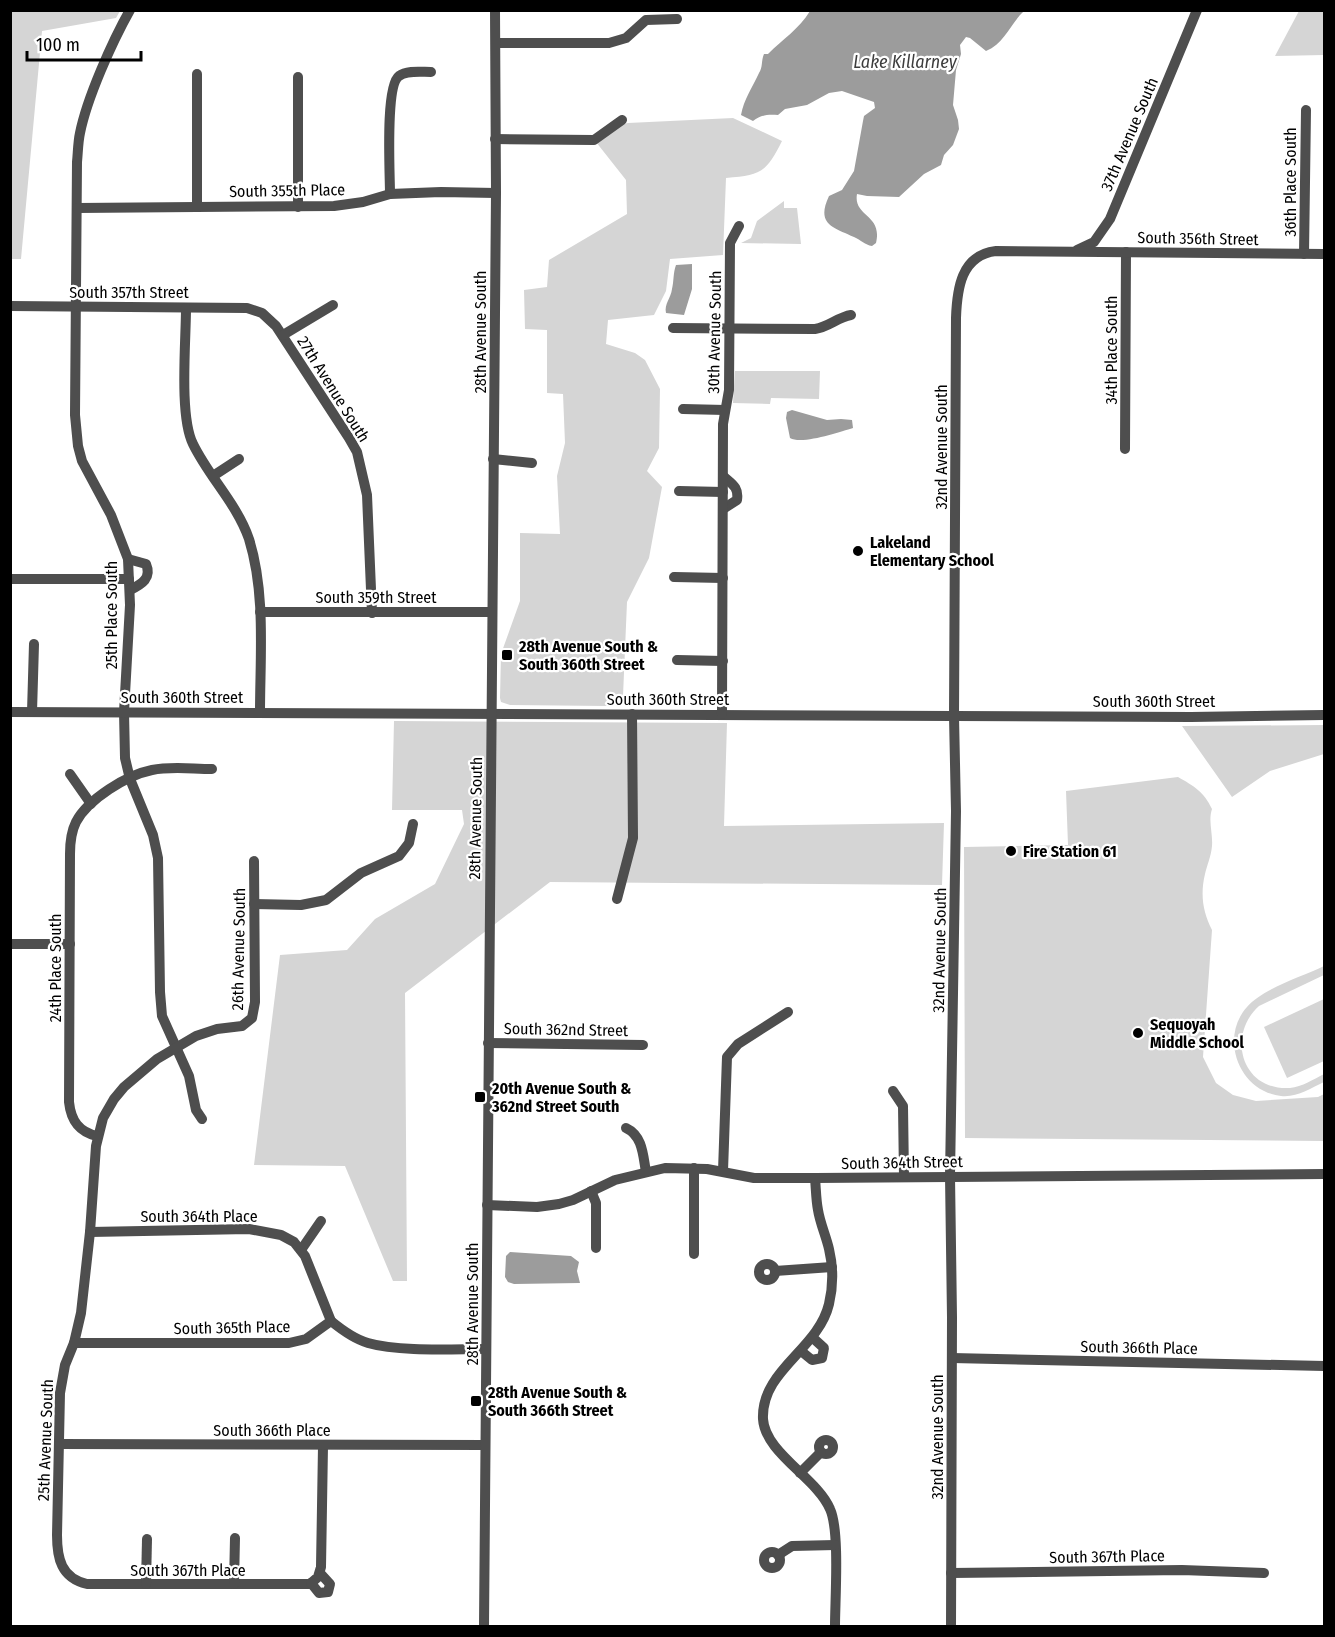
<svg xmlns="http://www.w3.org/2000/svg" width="1335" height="1637" font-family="'Fira Sans Condensed',sans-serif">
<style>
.green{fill:#d5d5d5}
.water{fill:#9c9c9c}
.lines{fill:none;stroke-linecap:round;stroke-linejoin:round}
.minor{stroke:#4e4e4e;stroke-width:10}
.poi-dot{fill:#000;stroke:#fff;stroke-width:2}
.labels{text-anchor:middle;stroke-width:4.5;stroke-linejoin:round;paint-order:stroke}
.street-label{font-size:16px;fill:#000;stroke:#fff}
.poi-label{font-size:16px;font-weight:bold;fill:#000;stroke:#fff;text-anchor:start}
.water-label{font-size:18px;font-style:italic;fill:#3d3d3d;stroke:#fff}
</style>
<rect width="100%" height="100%" fill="#fff"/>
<!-- green -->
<g class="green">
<path d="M10,11H120L116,18L42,31L21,259H10Z"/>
<path d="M1299,11H1324V55L1275,56Z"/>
<path d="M733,118L782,141C766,173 761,175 726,178L723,255L670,259L666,291L654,315L608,320L606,344L635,353L645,360L660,389L659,448L647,471L662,487L649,558L627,602L623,696L606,706L510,705L501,702L500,698L501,654L520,601V533L560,534L557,476L565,443L563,394L547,393V330L525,329L524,290L547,287L549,260L627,214L626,180L596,142L619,125L628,123Z"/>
<path d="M784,201V208H797L801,244L741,243L751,238L757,221Z"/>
<path d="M735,371H820L819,399L771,398L770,404L733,403Z"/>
<path d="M394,721L727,723L724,826L944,823L942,885L550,882L405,993L407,1281H393L345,1166L254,1165L280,955L347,950L375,919L435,884L464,824L462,810H392Z"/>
<path d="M1324,725V754L1270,771L1232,797L1182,726Z"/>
<path d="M1178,777C1194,786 1204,792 1212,809C1208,821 1213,833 1212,846C1211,857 1207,865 1205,874C1200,895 1203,912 1212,930L1203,1057L1216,1083L1233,1095L1256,1101L1318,1097L1324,1094V1141L965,1138L964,847L1068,845L1066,791Z"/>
<path d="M1324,966V975L1259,1006C1226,1036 1242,1091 1290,1088C1302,1087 1314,1079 1324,1074V1082C1311,1088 1296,1098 1281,1096C1239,1091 1219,1038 1247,1007C1263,988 1302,977 1324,966Z"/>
<path d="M1324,999V1061L1287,1078L1264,1027Z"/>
</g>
<!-- water -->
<g class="water">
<path d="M810,11H1024C1010,24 1005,43 986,51L970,38L966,37L960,45L961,54L956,70L953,105L958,120L959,129L953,145L944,155L941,165L924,174L899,197L867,196L857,194C853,217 883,214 876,243L872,246C865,245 861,240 854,237C832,227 816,224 829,196L842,190L854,171L863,121L864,116L875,108L874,102L842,91L829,93L807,105L785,109L778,115C768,114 761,115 753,121L741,115C744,99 752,88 759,73C763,67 761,61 764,54H768C783,39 799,29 810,11Z"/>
<path d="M692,264V289L684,315L666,313C664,304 671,298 672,289C674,281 673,273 676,265Z"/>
<path d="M792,410L827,420L841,419L852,420L853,428C839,432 802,445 790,438L786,418L787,412Z"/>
<path d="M510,1252L571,1256L579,1262L577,1271L580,1283L514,1284L508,1282L505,1277L506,1256Z"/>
</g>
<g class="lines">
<!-- minor -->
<g class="minor">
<path d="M130,10C112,42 87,98 80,133C78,142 78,152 77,162L75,415L78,446L82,461L111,515L128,559L130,605L124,712L125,758L130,779L153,835L158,858L160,992L162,1016L189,1076L196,1110L202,1119"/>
<path d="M496,43H609L626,38L646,20L677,19"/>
<path d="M495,139L594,140L622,120"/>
<path d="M390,194C390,174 385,86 399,76C407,70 421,72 431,72"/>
<path d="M197,207V74"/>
<path d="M298,207V77"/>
<path d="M77,208L334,206L363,202L390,194L441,192L496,193"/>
<path d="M1077,250L1094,242L1110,219L1197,10"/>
<path d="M1304,254L1306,110"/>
<path d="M10,306L247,308L262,313L276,326L349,438L357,452L367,495L372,613"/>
<path d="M186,308C186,342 179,416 193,444C209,477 237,504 249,539C266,594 260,656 260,713"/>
<path d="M673,328L815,329C829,327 838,317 851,315"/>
<path d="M283,335L333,305"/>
<path d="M683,409L725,410"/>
<path d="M1125,449L1126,252"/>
<path d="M493,459L532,463"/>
<path d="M213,476L239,459"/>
<path d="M723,476C732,484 739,487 737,500L723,509"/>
<path d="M679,491L723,492"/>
<path d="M128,559L146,564C152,578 142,584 130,590"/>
<path d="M674,577L723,578"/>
<path d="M10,579H129"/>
<path d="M260,612H492"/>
<path d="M677,660L723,661"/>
<path d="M10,712L1191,717L1324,715"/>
<path d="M32,712L34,644"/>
<path d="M722,714L723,424L729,390L730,243L739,226"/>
<path d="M70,774L91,804"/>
<path d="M254,861L255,1002L252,1018L242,1026L217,1029L196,1036L157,1059L124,1087L114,1099L103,1118L96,1146L90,1232L81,1313L74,1343L65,1365L60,1393L57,1535C57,1558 61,1578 87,1584H310L318,1577L321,1567L323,1446"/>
<path d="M617,899L633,838L632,714"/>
<path d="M254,904L301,905L326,900L361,873L399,856L409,843L413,824"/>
<path d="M10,944H70"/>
<path d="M488,1043L643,1045"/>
<path d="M893,1091L903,1106L904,1177"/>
<path d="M626,1128C643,1136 643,1156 646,1172"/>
<path d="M97,1136C79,1132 71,1121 69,1102L70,854C70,843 71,832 76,822C88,799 127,775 152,770C171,766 192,769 212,769"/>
<path d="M723,1171L727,1057L738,1044L788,1012"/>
<path d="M815,1178C816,1189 816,1200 818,1210C820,1223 826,1236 829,1249C833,1266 833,1287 829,1304C818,1350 761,1370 763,1419C765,1453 817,1478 830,1509C840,1531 835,1599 835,1626"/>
<path d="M591,1191L596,1203V1248"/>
<path d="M487,1205L537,1207L559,1204L573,1200L615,1180L665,1168L707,1169L754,1178H815L1324,1174"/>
<path d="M90,1232L249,1229L281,1235L294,1242L305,1256L331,1321"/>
<path d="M301,1250L321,1221"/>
<path d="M694,1254V1168"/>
<circle cx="767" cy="1272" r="8"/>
<path d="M775,1271L832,1267"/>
<path d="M74,1343H289L306,1339L331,1321C342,1330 354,1339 368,1343C399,1352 452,1349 486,1349"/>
<path d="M801,1351L812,1360L822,1358L824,1348L813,1338"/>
<path d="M952,1358L1324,1366"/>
<circle cx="826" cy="1447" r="7"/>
<path d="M59,1444L485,1445"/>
<path d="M800,1473L821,1452"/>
<circle cx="772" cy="1560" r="8"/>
<path d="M778,1555L792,1546L835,1545"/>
<path d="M951,1573L1182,1570L1264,1573"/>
<path d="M311,1583L319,1593L328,1592L330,1584L320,1573"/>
<path d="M146,1584L147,1539"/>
<path d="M234,1584L235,1538"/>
<path d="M484,1626L496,193L495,10"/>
<path d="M951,1626L952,1317L950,1176L956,811L954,716L956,318C957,289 961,255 996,251L1324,254"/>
</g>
</g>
<!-- markers -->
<g class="poi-dot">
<circle cx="858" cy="551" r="6"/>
<rect x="501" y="649" width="12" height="12" rx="3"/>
<circle cx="1011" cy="851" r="6"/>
<circle cx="1138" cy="1033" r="6"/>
<rect x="474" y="1091" width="12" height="12" rx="3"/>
<rect x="470" y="1395" width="12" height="12" rx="3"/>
</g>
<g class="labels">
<!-- street labels -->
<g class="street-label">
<text transform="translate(1129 134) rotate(-67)" y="6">37th Avenue South</text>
<text transform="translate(1290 182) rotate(-90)" y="6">36th Place South</text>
<text transform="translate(287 190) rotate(-1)" y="6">South 355th Place</text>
<text transform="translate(1198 238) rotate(1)" y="6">South 356th Street</text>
<text x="129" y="298">South 357th Street</text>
<text transform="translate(480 332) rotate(-90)" y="6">28th Avenue South</text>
<text transform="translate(714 332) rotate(-89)" y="6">30th Avenue South</text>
<text transform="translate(1111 350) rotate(-90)" y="6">34th Place South</text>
<text transform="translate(334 389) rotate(58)" y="6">27th Avenue South</text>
<text transform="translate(941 447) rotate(-90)" y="6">32nd Avenue South</text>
<text x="376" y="603">South 359th Street</text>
<text transform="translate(111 615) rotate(-90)" y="6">25th Place South</text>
<text x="182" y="703">South 360th Street</text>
<text x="668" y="705">South 360th Street</text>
<text x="1154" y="707">South 360th Street</text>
<text transform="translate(475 818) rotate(-89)" y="6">28th Avenue South</text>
<text transform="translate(238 949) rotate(-89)" y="6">26th Avenue South</text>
<text transform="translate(939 950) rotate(-89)" y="6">32nd Avenue South</text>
<text transform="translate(55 968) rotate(-90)" y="6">24th Place South</text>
<text transform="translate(566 1029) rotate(1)" y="6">South 362nd Street</text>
<text transform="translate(902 1162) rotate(-1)" y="6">South 364th Street</text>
<text x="199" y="1222">South 364th Place</text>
<text transform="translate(472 1304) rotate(-90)" y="6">28th Avenue South</text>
<text transform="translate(232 1327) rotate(-1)" y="6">South 365th Place</text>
<text transform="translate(1139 1347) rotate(1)" y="6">South 366th Place</text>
<text x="272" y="1436">South 366th Place</text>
<text transform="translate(937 1437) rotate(-90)" y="6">32nd Avenue South</text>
<text transform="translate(45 1440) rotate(-88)" y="6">25th Avenue South</text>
<text transform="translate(1107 1556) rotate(-1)" y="6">South 367th Place</text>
<text x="188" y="1576">South 367th Place</text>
</g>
<!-- poi labels -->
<g class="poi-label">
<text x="870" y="548">Lakeland<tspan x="870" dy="18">Elementary School</tspan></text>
<text x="519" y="652">28th Avenue South &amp;<tspan x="519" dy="18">South 360th Street</tspan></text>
<text x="1023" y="857">Fire Station 61</text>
<text x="1150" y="1030">Sequoyah<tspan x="1150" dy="18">Middle School</tspan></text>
<text x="492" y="1094">20th Avenue South &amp;<tspan x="492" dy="18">362nd Street South</tspan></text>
<text x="488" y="1398">28th Avenue South &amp;<tspan x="488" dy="18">South 366th Street</tspan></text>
</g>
<!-- water labels -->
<g class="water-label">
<text x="905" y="68">Lake Killarney</text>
</g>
</g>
<!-- border -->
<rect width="1335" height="1637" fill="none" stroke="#000000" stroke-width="24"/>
<!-- scale -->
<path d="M27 51v9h114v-9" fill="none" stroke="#000000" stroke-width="3"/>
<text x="36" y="51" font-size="18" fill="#000000" stroke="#ffffff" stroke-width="4.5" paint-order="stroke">100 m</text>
</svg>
